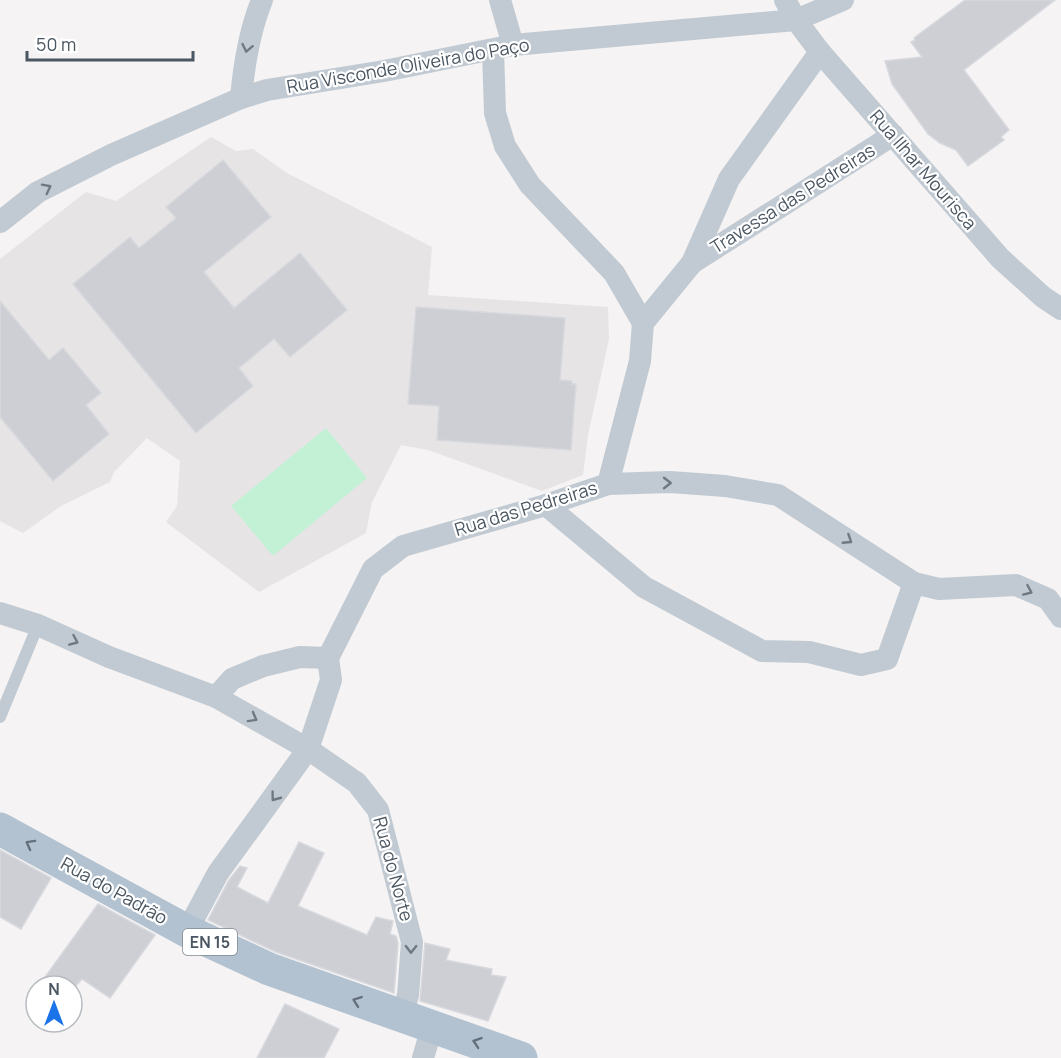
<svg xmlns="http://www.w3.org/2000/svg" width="1061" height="1058" font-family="Manrope,sans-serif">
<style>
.education{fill:#e6e4e5}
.green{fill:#c3f1d5}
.building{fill:#cdcfd5;stroke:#d7d9de;stroke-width:1.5}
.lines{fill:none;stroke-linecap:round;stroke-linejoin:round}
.lane{stroke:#c1cad2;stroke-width:12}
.street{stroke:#c1cad2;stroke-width:22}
.primary{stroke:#b3c2d1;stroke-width:33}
.oneway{stroke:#6e7983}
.oneway2{stroke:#64717d}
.labels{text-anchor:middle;stroke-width:4.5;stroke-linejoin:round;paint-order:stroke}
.shield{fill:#fff;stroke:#808990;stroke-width:1.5}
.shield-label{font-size:16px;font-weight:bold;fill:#4a5661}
.street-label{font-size:18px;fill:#4a5661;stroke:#fff}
</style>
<rect width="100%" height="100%" fill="#f5f3f3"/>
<!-- education -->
<path class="education" d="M211,137L236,151L253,149L287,173L432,247L428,295L608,307L609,339L588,435L583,475L542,491L428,450L401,445L372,502L366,533L259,592L166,522L177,506L180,461L147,438L114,472L110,482L61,506L23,533L0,521V259L86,192L116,201Z"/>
<!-- green -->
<path class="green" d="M326,428L367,478L273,556L231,506Z"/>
<!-- building -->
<g class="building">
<path d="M965,0H1055L964,70L1009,130L1001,137L1004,140L968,166L956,150L940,143L928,134L892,84L885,61L922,57L911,42L915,40L914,38Z"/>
<path d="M223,160L271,217L204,272L234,308L300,253L347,310L290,357L274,339L239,368L253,386L196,433L73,284L130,237L139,248L176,218L166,207Z"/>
<path d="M0,301L49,360L63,348L101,393L86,405L109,434L53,481L0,417Z"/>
<path d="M416,307L565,318L560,380L572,381V384H576L571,450L437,440L439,406L408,404Z"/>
<path d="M299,842L324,853L298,906L367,935L376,917L393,921L390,934L396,936L398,943L394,993L276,952L208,920L229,880L240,866L247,868L237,887L268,903Z"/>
<path d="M0,850L51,878L21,929L0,917Z"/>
<path d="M98,904L155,935L110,998L82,979L76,986H57L45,977Z"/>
<path d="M425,943L450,949L446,960L492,969L491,975L506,977L488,1021L420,1001Z"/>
<path d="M285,1004L339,1029L324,1058H257Z"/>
</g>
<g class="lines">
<!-- lane -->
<path class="lane" d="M0,717L38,625"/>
<!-- street -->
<g class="street">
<path d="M500,0L513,45"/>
<path d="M785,0L796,20L820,52L1000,258L1043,297L1061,309"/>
<path d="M493,50L495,113L505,146L530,185L614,273L643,323"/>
<path d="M241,98C244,64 249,32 262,0"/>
<path d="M0,222L38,192L111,155L241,98L267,90L384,71L513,45L796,20L843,0"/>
<path d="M692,263L893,135"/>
<path d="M608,484L670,482L725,486L778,495L914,583L939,589L1016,585L1048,599L1061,617"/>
<path d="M546,505L644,587L762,651L809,652L861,665L887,659L914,583"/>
<path d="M0,613L38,625L109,657L216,697L308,749L357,783L378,810L412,942L408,995L402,1017"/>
<path d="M216,697L232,679L263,666L300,657L328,658"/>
<path d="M187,931L218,873L308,749L331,680L328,658L373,569L403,546L546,505L608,484L640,361L643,323L692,263L729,179L820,52"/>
<path d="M423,1058L432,1027"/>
</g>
<!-- primary -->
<path class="primary" d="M0,829L187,931L269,969L521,1058"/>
</g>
<!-- one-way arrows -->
<defs><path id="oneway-chevron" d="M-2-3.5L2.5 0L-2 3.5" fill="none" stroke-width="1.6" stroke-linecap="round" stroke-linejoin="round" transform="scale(1.5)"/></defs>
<g class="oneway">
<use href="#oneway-chevron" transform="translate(247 48) rotate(102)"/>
<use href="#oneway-chevron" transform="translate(47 188) rotate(-27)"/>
<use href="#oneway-chevron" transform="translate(667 483)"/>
<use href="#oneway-chevron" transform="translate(848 540) rotate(33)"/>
<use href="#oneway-chevron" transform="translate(1028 591) rotate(24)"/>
<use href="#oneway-chevron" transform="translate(74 641) rotate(24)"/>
<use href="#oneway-chevron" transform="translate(253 718) rotate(29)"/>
<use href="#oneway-chevron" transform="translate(275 797) rotate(127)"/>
<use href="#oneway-chevron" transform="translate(411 949) rotate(91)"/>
</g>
<g class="oneway2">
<use href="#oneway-chevron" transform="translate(30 844) rotate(-151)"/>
<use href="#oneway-chevron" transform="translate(357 1001) rotate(-160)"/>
<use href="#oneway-chevron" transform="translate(477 1042) rotate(-161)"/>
</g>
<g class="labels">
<!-- shield labels -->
<rect class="shield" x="183" y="929" width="54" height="26" rx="4.5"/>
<g class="shield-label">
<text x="210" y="948">EN 15</text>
</g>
<!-- street labels -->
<g class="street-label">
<text transform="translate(408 66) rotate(-10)" y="6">Rua Visconde Oliveira do Paço</text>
<text transform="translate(923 170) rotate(49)" y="6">Rua Ilhar Mourisca</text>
<text transform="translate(793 199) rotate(-32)" y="6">Travessa das Pedreiras</text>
<text transform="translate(526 509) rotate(-17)" y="6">Rua das Pedreiras</text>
<text transform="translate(393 869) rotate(75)" y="6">Rua do Norte</text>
<text transform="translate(114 891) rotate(29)" y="6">Rua do Padrão</text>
</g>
</g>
<!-- north arrow -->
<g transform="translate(54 1004)"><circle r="28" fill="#ffffff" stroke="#b7bbc0" stroke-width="1.5"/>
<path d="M0-4.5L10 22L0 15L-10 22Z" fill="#1a73e8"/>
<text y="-9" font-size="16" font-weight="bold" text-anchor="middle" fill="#4a5661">N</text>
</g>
<!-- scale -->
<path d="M27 51v9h166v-9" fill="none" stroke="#4a5661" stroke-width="3"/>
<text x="36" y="51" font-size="18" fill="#4a5661" stroke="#ffffff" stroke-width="4.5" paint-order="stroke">50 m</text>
</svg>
